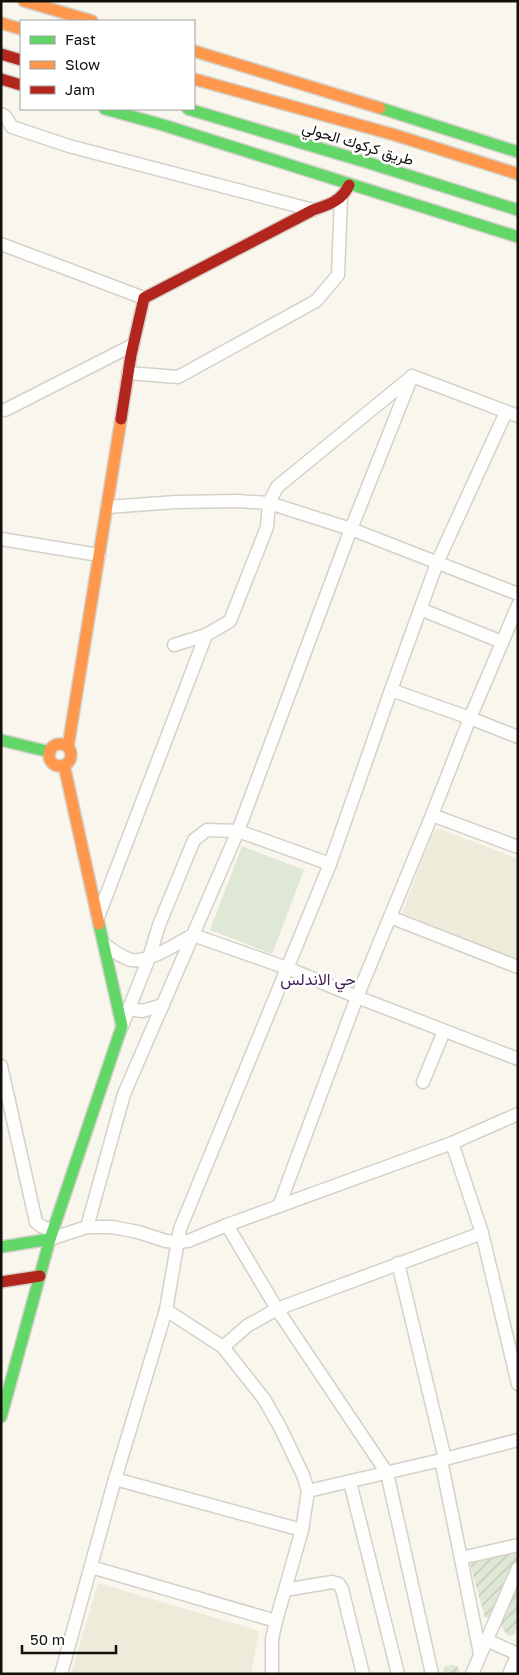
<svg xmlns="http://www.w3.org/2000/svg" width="519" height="1675" font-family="'Golos Text',Vazirmatn,sans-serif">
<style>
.built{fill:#efebdb}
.green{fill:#dfe8d4}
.garden{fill:url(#garden-furrows)}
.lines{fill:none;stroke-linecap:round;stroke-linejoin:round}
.street-casing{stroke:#d4d1cb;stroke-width:15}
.fast-casing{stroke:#d4d1cb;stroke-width:14}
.slow-casing{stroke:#d4d1cb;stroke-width:14}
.jam-casing{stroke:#d4d1cb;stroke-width:14}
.street{stroke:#fefefc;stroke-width:12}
.fast{stroke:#63d668;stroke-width:11}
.slow{stroke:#ff974d;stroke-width:11}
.jam{stroke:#b3261e;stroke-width:11}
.labels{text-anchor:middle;stroke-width:5;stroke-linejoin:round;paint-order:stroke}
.street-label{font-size:15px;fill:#12100b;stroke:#fff}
.neighbourhood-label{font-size:16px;fill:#452158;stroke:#fff}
</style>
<defs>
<pattern id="garden-furrows" width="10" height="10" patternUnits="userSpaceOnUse" patternTransform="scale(1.25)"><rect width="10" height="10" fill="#dfe8d4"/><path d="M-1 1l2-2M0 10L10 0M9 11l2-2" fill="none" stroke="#bec6b5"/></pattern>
</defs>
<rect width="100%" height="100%" fill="#f9f6ee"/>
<!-- built -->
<g class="built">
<path d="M440,829L518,859V960L402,913L433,832Z"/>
<path d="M98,1583L259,1631L251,1674H71Z"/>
</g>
<!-- green -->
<path class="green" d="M242,846L304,870L272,954L210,930Z"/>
<!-- garden -->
<g class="garden">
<path d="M518,1550V1563L492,1618H485L470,1564Z"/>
<path d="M518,1587V1626L514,1635L508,1636L500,1625Z"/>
<path d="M451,1665L457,1666L461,1674H442L445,1667Z"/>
</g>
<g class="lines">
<!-- street casing -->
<g class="street-casing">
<g id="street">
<path d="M1,114L5,116L12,127L69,146L313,210"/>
<path d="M1,244L144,298"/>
<path d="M128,373L178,377L316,301L338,275L341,198"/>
<path d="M412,376L518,416"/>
<path d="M5,410L133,345"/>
<path d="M107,507L176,502L238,501L269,503L351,529L518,594"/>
<path d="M1,539L99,555"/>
<path d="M420,609L502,642"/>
<path d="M174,645L206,635"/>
<path d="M391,690L470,718L518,737"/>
<path d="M432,815L518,847"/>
<path d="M98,917L206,635L230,621L267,527L269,503L277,487L410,378"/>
<path d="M390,917L518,967"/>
<path d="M104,944C112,950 121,957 131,960C149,963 177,943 193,935L287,968L357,997L518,1059"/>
<path d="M129,1009L142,1011L163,1005"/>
<path d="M122,1026L149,958L159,925L194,840L207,830L238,831L351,529L412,376"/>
<path d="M1,1066L36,1222L41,1226L53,1231"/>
<path d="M423,1082L444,1031"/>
<path d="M452,1143L482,1233L518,1384"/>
<path d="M279,1206L357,997L432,815L470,718L518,605"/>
<path d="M227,1225L277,1309L387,1473L432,1674"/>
<path d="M87,1227L124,1094L238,831L330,864"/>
<path d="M50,1239L87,1227H112L138,1232L166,1241L177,1242L188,1241L227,1225L452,1143L518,1114"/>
<path d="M398,1263L445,1459"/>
<path d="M166,1310L223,1347L264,1399L280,1427L303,1475L308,1491L302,1530L276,1621L272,1639V1674"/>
<path d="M223,1347L247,1326L277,1309L482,1233"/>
<path d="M441,1460L480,1653"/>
<path d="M115,1479L302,1530"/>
<path d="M350,1482L398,1674"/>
<path d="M308,1491L441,1460L518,1440"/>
<path d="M461,1558L518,1545"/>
<path d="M91,1567L276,1621"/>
<path d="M285,1590L332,1582L339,1584L342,1589L363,1674"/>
<path d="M486,1640L518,1654"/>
<path d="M61,1674L115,1479L166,1310L180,1229L330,864L391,690L437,563L506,412"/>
<path d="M472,1674L518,1568"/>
<path d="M509,1674L518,1654"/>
</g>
</g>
<!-- fast casing -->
<g class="fast-casing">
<g id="fast">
<path d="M380,108L518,152"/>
<path d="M105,109L163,125L518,237"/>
<path d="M188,109L366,162L518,210"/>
<path d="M1,740L50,752"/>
<path d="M1,1247L50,1239"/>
<path d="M1,1417L50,1239L122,1026L99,924"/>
</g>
</g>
<!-- slow casing -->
<g class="slow-casing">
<g id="slow">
<path d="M24,1L92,21"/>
<path d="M1,23L21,29"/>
<path d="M194,51L380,108"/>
<path d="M194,79L395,135L518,174"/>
<circle cx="60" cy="755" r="11"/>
<path d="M68,747L121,419"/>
<path d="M64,765L99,924"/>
</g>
</g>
<!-- jam casing -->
<g class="jam-casing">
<g id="jam">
<path d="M1,54L21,60"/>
<path d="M1,79L21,85"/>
<path d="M121,419L131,355L144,298L313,210C328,205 342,201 349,185"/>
<path d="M1,1282L40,1276"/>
</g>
</g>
<!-- street -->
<use href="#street" class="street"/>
<!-- fast -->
<use href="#fast" class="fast"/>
<!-- slow -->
<use href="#slow" class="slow"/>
<!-- jam -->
<use href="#jam" class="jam"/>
</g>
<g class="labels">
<!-- street labels -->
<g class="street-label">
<text transform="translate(358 144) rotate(17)" y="5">طريق كركوك الحولي</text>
</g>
<!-- neighbourhood labels -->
<g class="neighbourhood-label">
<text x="318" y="985">حي الاندلس</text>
</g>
</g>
<!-- border -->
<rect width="519" height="1675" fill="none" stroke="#12100b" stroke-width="5"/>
<!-- legend -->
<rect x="20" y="20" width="175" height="90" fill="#ffffff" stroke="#a09f9d"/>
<rect x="30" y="36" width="25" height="8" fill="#63d668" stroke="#a09f9d"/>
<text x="65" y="45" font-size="15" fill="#12100b">Fast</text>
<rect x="30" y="61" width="25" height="8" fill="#ff974d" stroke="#a09f9d"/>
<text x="65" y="70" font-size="15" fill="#12100b">Slow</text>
<rect x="30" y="86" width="25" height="8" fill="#b3261e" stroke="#a09f9d"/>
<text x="65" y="95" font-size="15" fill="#12100b">Jam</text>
<!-- scale -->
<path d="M22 1645v8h94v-8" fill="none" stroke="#12100b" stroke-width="2.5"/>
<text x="30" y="1645" font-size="15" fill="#12100b" stroke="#ffffff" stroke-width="4" paint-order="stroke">50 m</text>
</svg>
